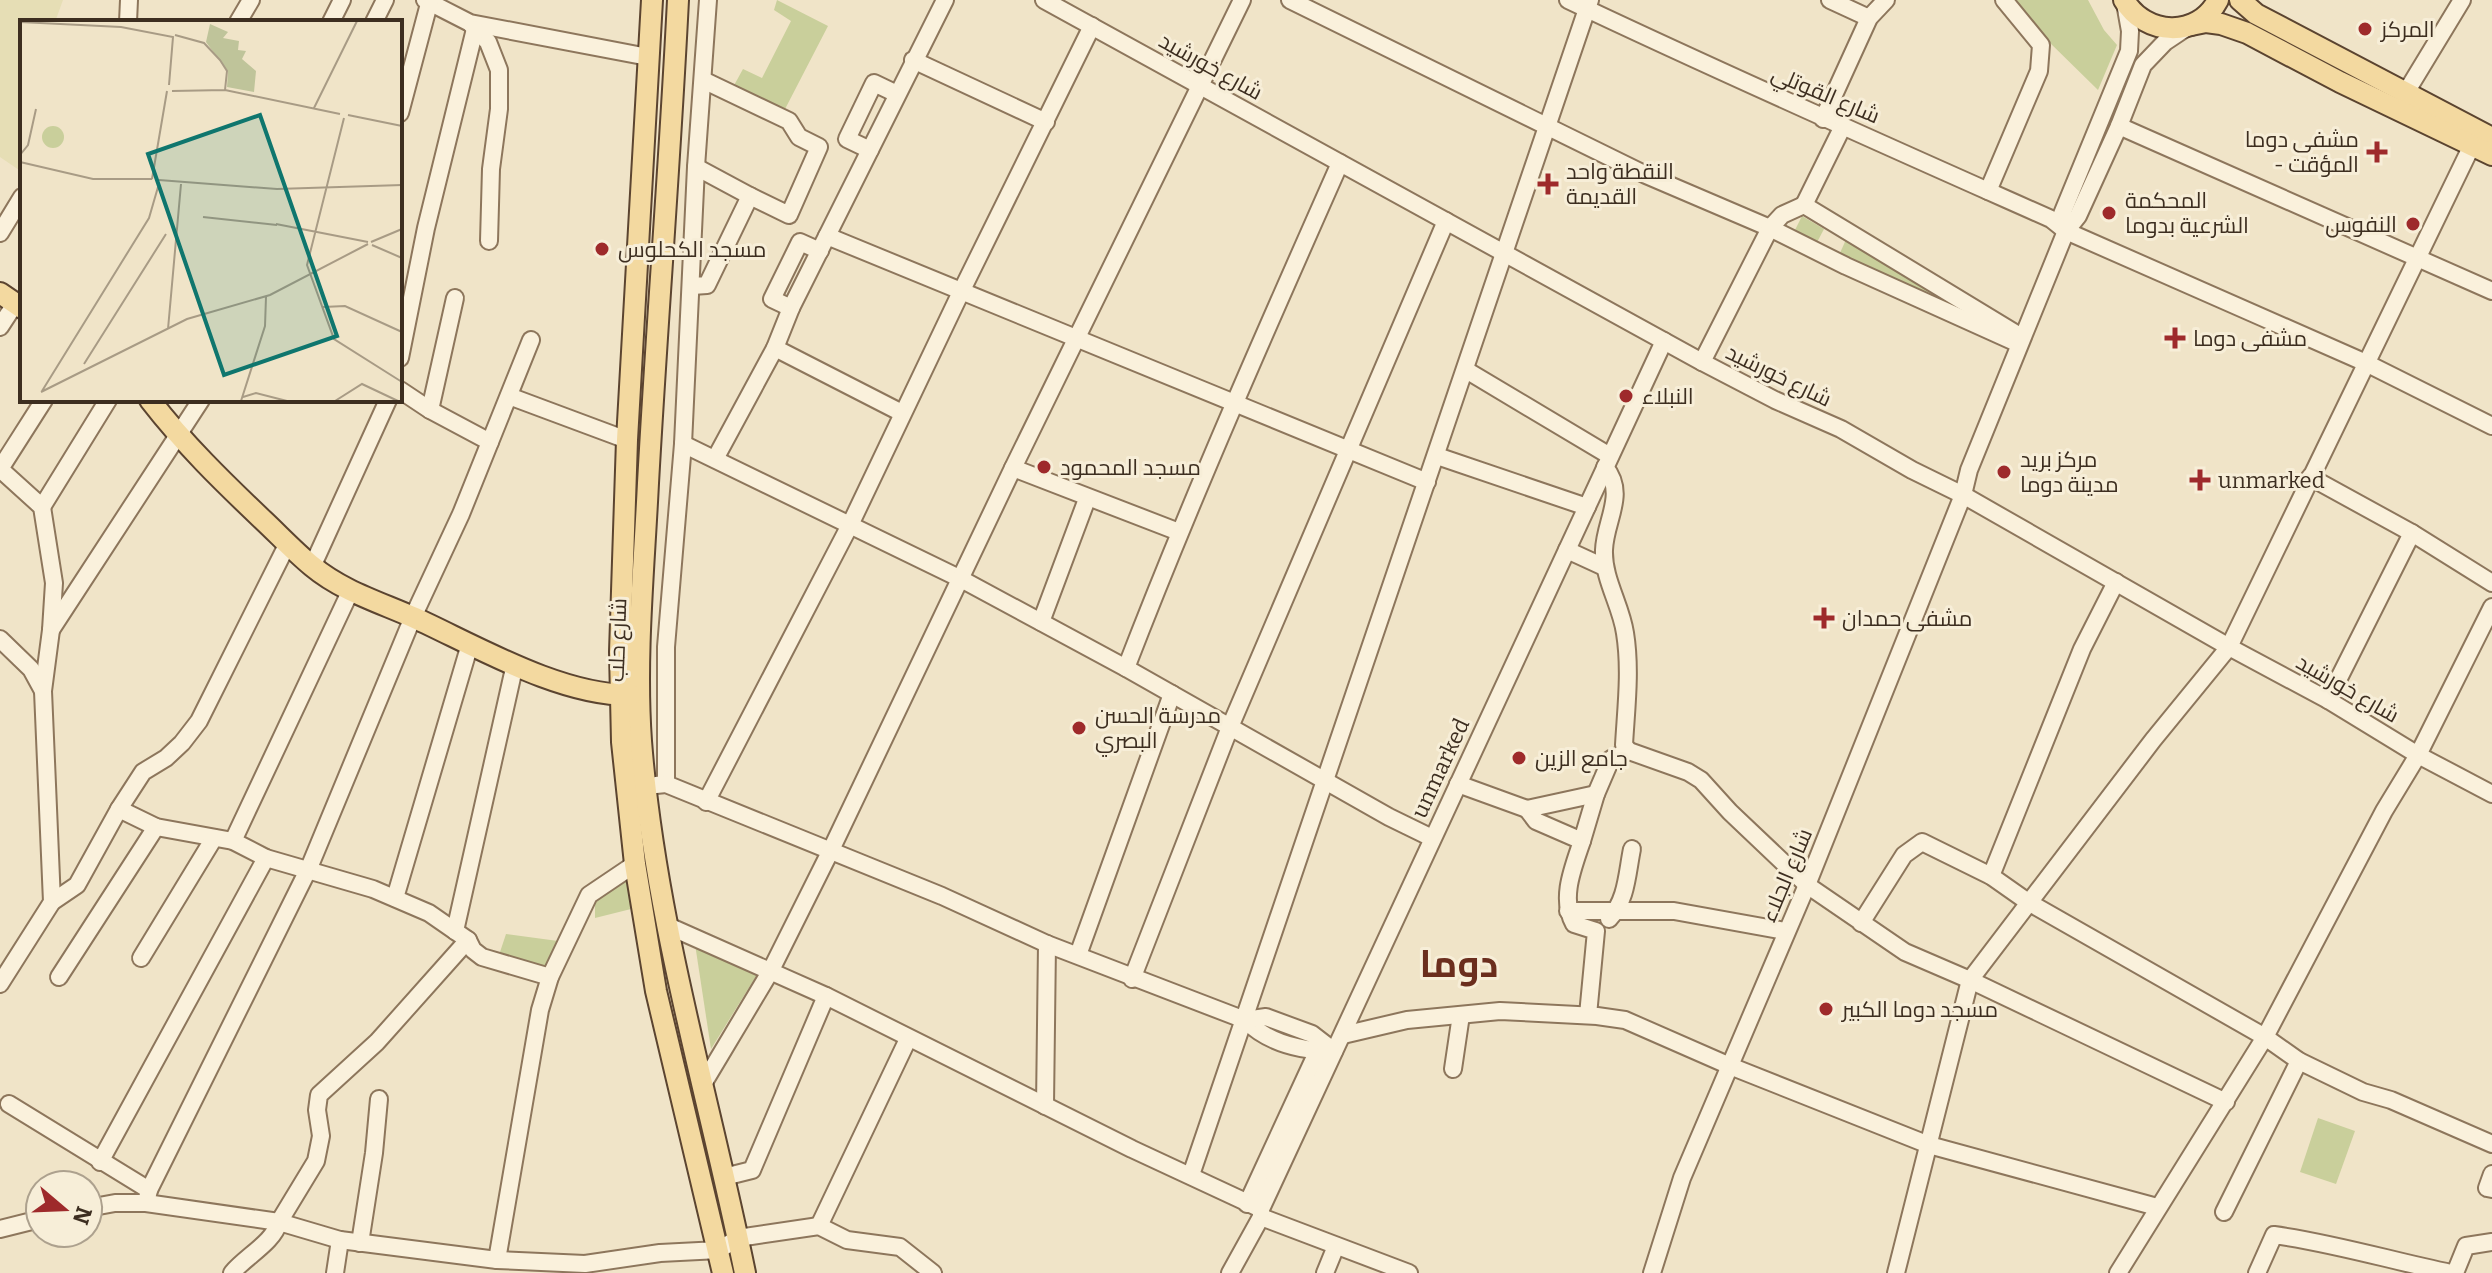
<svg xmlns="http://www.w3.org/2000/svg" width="2492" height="1273" font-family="Bitter,Cairo,serif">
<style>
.farmland{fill:#e6deb5}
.green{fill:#c9cf9b}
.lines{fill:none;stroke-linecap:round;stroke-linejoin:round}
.minor-casing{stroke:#8d765c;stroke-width:20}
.major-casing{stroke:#5b4430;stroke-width:24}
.minor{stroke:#faf1dc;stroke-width:16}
.major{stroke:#f3d9a0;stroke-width:20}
.poi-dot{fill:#9e2a2b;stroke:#f7eed8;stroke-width:3}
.labels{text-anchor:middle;stroke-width:6;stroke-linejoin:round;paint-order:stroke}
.poi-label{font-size:22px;fill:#3d2e20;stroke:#f7eed8;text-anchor:start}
.street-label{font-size:22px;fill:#3d2e20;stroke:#f7eed8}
.town-label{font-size:38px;font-weight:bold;fill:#6b2e1e;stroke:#f7eed8}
.inset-road{fill:none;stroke:#a89b85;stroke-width:2}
.view{fill:#0f766e;fill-opacity:0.15;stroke:#0f766e;stroke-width:4}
.inset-edge{fill:none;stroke:#3d2e20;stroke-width:4}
</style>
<rect width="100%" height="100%" fill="#f0e4c8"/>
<!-- farmland -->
<path class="farmland" d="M0,0H63L55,22H22V172L0,157Z"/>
<!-- green -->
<g class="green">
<path d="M777,0L828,26L783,113L732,89L743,69L762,78L791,21L774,10Z"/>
<path d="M2016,0H2088L2104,30L2117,45L2098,90L2046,39Z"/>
<path d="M1802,216L1824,229L1813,250L1791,238Z"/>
<path d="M1848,235L1957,301L1954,308L1840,253Z"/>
<path d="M629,878L631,909L595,918V897Z"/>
<path d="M506,934L558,941L544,970L499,955Z"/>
<path d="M695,944L758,973L711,1049Z"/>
<path d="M2318,1118L2355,1131L2336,1184L2300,1172Z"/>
</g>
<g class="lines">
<!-- minor casing -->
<g class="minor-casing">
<g id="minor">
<path d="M425,0L470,23L648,57"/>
<path d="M1044,0L1702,362L1775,400L1841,429L1912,470L1963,495L2229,647L2328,700L2418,755L2492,794"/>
<path d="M1290,0L1646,175L1770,228L1846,266L2019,344"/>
<path d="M1568,0C1728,76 1889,147 2051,219L2066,231L2366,363L2492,426"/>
<path d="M1830,0L1869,18"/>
<path d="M128,22L129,0"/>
<path d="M238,22L251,0"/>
<path d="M331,22L342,0"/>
<path d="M374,22L385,0"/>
<path d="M471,24L488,42L499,70V109L491,169L489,241"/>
<path d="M913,60L1046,122"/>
<path d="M2405,94L2462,0"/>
<path d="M400,113L430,0"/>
<path d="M1823,119L1869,18L1886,0"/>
<path d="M2119,126L2492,291"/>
<path d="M870,150L847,139L874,83L897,94"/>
<path d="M696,167L750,196"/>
<path d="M1988,191L2039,71L2041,45L2004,0"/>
<path d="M1804,205L1843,126"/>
<path d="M2066,231L2062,214L2129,51L2130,31L2125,3"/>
<path d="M0,233L22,197"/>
<path d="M827,236L1427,482"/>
<path d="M692,286L707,285L750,196L789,215L819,147L799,137L789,121L703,80"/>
<path d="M791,308L772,299L800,242L820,251"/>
<path d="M0,327L15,304"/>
<path d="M775,348L902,413"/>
<path d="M400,358L426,228L475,29"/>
<path d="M1702,362L1770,228L1782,215L1804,205L2015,333"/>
<path d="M1466,370L1610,456"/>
<path d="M400,390L430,410L490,442"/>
<path d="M509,396L627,440"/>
<path d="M430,410L455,298"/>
<path d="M683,444L961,579L1126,668L1389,817L1432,838"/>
<path d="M1437,456L1587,507"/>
<path d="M715,459L775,348L791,308L945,0"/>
<path d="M1605,467C1627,494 1605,520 1604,550C1603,579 1621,605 1625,633C1631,670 1626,709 1624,745L1629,751L1688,772L1701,780L1730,812L1807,885L1905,952L1970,980L2226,1102"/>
<path d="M1013,468L1179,532"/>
<path d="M2310,477L2412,533L2492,583"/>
<path d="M42,507L108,400"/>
<path d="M1567,550L1604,567"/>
<path d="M312,567L388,400"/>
<path d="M1041,622L1087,499"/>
<path d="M51,630L201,400"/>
<path d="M0,639L31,669L43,691"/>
<path d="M1126,668C1192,497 1266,330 1340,163"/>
<path d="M2328,700L2412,533"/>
<path d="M666,784V647L683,444L696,167L708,0"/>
<path d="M1458,784L1527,809"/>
<path d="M656,785L666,784L942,896L1047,944L1245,1020C1269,1044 1301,1051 1334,1051"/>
<path d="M706,802L850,525L961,292L1092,26"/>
<path d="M119,809L156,827L233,841L266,858L373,889L429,913L468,940"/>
<path d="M233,841L350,592"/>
<path d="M1582,841L1596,794L1611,759L1629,751"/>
<path d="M1991,876L2082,649L2116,582"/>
<path d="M395,898L470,644"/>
<path d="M52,902L77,885L119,809L143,772L166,758L182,743L199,721L288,543"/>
<path d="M1568,911H1674L1785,931"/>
<path d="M1609,919C1627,900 1627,873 1632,849"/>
<path d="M1861,923L1904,855L1922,842L1991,876L2028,902L2265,1037L2299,1061L2363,1092L2391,1100L2492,1144"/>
<path d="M666,925L826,996L1132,1149L1261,1209"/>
<path d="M455,931L515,664"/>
<path d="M1078,955L1172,694"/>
<path d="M141,958L214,838"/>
<path d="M59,977L156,827"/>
<path d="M1132,979L1230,727L1446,221"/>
<path d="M0,984L52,902L43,691L51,630L54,583L42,507L0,469L44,400"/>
<path d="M1588,1015L1596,931L1574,924C1560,898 1573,868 1582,841L1536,821L1527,809L1596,794"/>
<path d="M1245,1020L1266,1017L1312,1034L1334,1051"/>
<path d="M1343,1035L1407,1020L1500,1011L1597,1016L1625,1020L1730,1066L1929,1145L2157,1207"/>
<path d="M1453,1069L1461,1015"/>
<path d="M703,1084L770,972L830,852L1013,468L1242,0"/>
<path d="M9,1104L149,1190"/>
<path d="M1045,1106L1047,944"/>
<path d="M100,1162L266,858"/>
<path d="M2492,1174L2487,1188L2492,1189"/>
<path d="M1191,1175L1590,0"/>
<path d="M724,1177L752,1170L826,996"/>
<path d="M146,1203L149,1190L309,868L413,617L461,514L531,340"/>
<path d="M1247,1204L1313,1061L1329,1054"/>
<path d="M88,1208L115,1203H146L279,1222L340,1240L497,1260L585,1264L660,1253L719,1250L738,1238L819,1226L847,1240L900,1247L933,1273"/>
<path d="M2224,1212L2299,1061"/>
<path d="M1261,1217L1409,1273"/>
<path d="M819,1226L908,1039"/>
<path d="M0,1229L40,1219"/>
<path d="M360,1243L374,1153L379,1099"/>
<path d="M497,1260L540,1010L550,977L589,895L635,864"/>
<path d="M232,1273C246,1256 273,1243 279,1222L316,1161L321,1136L317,1110L319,1095L377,1042L468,940L473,950L482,957L550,977"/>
<path d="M335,1273L340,1240"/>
<path d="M1230,1273L1261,1217V1209L1664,341"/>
<path d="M1325,1273L1336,1246"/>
<path d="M1652,1273L1682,1178L1807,885L1963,495L1969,470L2066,231L2078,216L2119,126L2143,65L2165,42L2189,26"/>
<path d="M1896,1273L1970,980L2153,740L2229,647L2476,137"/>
<path d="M2118,1273L2265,1037L2384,811L2418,755L2492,607"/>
<path d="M2257,1273L2274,1235C2334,1243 2392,1261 2451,1273"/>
<path d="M2455,1273L2466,1246L2492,1242"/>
</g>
</g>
<!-- major casing -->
<g class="major-casing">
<g id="major">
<path d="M652,0L627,440L620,652L622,742L635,864L656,991L723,1273"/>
<path d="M678,0C670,161 657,322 648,483C644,567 635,657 641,741C655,922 709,1096 745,1273"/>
<path d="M2124,0C2145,36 2198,39 2218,0"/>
<path d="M2240,0L2256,14L2492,138"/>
<path d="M2191,25L2206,22L2221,24L2247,33L2340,82L2492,155"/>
<path d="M0,293L22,308"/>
<path d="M150,400C184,444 223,482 263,520C279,535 295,552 312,566C342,591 379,602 415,618C478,647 561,696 631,695"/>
</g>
</g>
<!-- minor -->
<use href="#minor" class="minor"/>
<!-- major -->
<use href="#major" class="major"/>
</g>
<!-- markers -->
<g class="poi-dot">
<circle cx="2365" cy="29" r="8"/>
<path d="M2373 140h8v8h8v8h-8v8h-8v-8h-8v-8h8z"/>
<path d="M1544 172h8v8h8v8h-8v8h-8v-8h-8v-8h8z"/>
<circle cx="2109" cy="213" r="8"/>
<circle cx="2413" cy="224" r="8"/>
<circle cx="602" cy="249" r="8"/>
<path d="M2171 326h8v8h8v8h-8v8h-8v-8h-8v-8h8z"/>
<circle cx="1626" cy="396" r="8"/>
<circle cx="1044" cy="467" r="8"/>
<circle cx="2004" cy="472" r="8"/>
<path d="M2196 468h8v8h8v8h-8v8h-8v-8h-8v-8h8z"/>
<path d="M1820 606h8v8h8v8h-8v8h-8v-8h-8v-8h8z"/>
<circle cx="1079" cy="728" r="8"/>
<circle cx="1519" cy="758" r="8"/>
<circle cx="1826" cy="1009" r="8"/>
</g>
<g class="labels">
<!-- poi labels -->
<g class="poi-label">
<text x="2381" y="37">المركز</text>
<text x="2359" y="147" text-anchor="end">مشفى دوما<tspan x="2359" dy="25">- المؤقت</tspan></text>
<text x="1566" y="179">النقطة واحد<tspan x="1566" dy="25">القديمة</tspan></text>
<text x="2125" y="208">المحكمة<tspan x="2125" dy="25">الشرعية بدوما</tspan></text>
<text x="2397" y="232" text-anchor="end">النفوس</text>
<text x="618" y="257">مسجد الكحلوس</text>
<text x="2193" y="346">مشفى دوما</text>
<text x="1642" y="404">النبلاء</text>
<text x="2020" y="467">مركز بريد<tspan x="2020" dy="25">مدينة دوما</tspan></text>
<text x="1060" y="475">مسجد المحمود</text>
<text x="2218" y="488">unmarked</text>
<text x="1842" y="626">مشفى حمدان</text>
<text x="1095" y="723">مدرسة الحسن<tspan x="1095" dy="25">البصري</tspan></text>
<text x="1535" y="766">جامع الزين</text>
<text x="1842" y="1017">مسجد دوما الكبير</text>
</g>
<!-- street labels -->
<g class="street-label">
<text transform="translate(1211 66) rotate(29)" y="8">شارع خورشيد</text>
<text transform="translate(1826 94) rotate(23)" y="8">شارع القوتلي</text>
<text transform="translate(1779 375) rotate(26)" y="8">شارع خورشيد</text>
<text transform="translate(617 640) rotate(-88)" y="8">شارع حلب</text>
<text transform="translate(2348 688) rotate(30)" y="8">شارع خورشيد</text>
<text transform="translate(1440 768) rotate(-65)" y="8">unmarked</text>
<text transform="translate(1786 875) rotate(-67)" y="8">شارع الجلاء</text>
</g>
<!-- town labels -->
<g class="town-label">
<text x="1459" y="977">دوما</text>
</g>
</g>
<!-- overview -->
<g transform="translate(20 20)">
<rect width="382" height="382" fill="#f0e4c8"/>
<path d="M22 117a11 11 0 1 1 22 0a11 11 0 1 1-22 0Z" fill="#c9cf9b"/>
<path d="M190,4L208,12L203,18L219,21L218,30L226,31L222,39L236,51L234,72L207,67L208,52L186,22Z" fill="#bfc49a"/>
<path class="inset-road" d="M0,2L101,7L153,17L149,65M155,15L184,23L200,40L207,51L205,70M152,71L205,70L320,94M294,88L337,1M328,95L382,106M324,98L287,245L314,319L382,362M0,135L8,125L16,89M0,142L73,159H132M132,159L147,71M139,160L257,169L382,165M183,197L257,205M256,204L348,222M351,222L382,209M352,225L382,238M303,287L325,286L382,312M148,309L161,164M64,344L146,214M22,371L129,198L138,167M21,372L167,299L250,275L348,224M223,377L236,373L267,381M221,381L245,306L246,277M315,381L342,364L378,381"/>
<path class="view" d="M240,95L317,316L204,355L128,134Z"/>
<rect width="382" height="382" class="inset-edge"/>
</g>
<!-- north arrow -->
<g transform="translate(64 1209) rotate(109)"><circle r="38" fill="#f7eed8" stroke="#ada18e" stroke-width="2"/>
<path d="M0-6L14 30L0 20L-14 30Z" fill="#9e2a2b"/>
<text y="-12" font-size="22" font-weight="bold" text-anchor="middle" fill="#3d2e20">N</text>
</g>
</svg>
